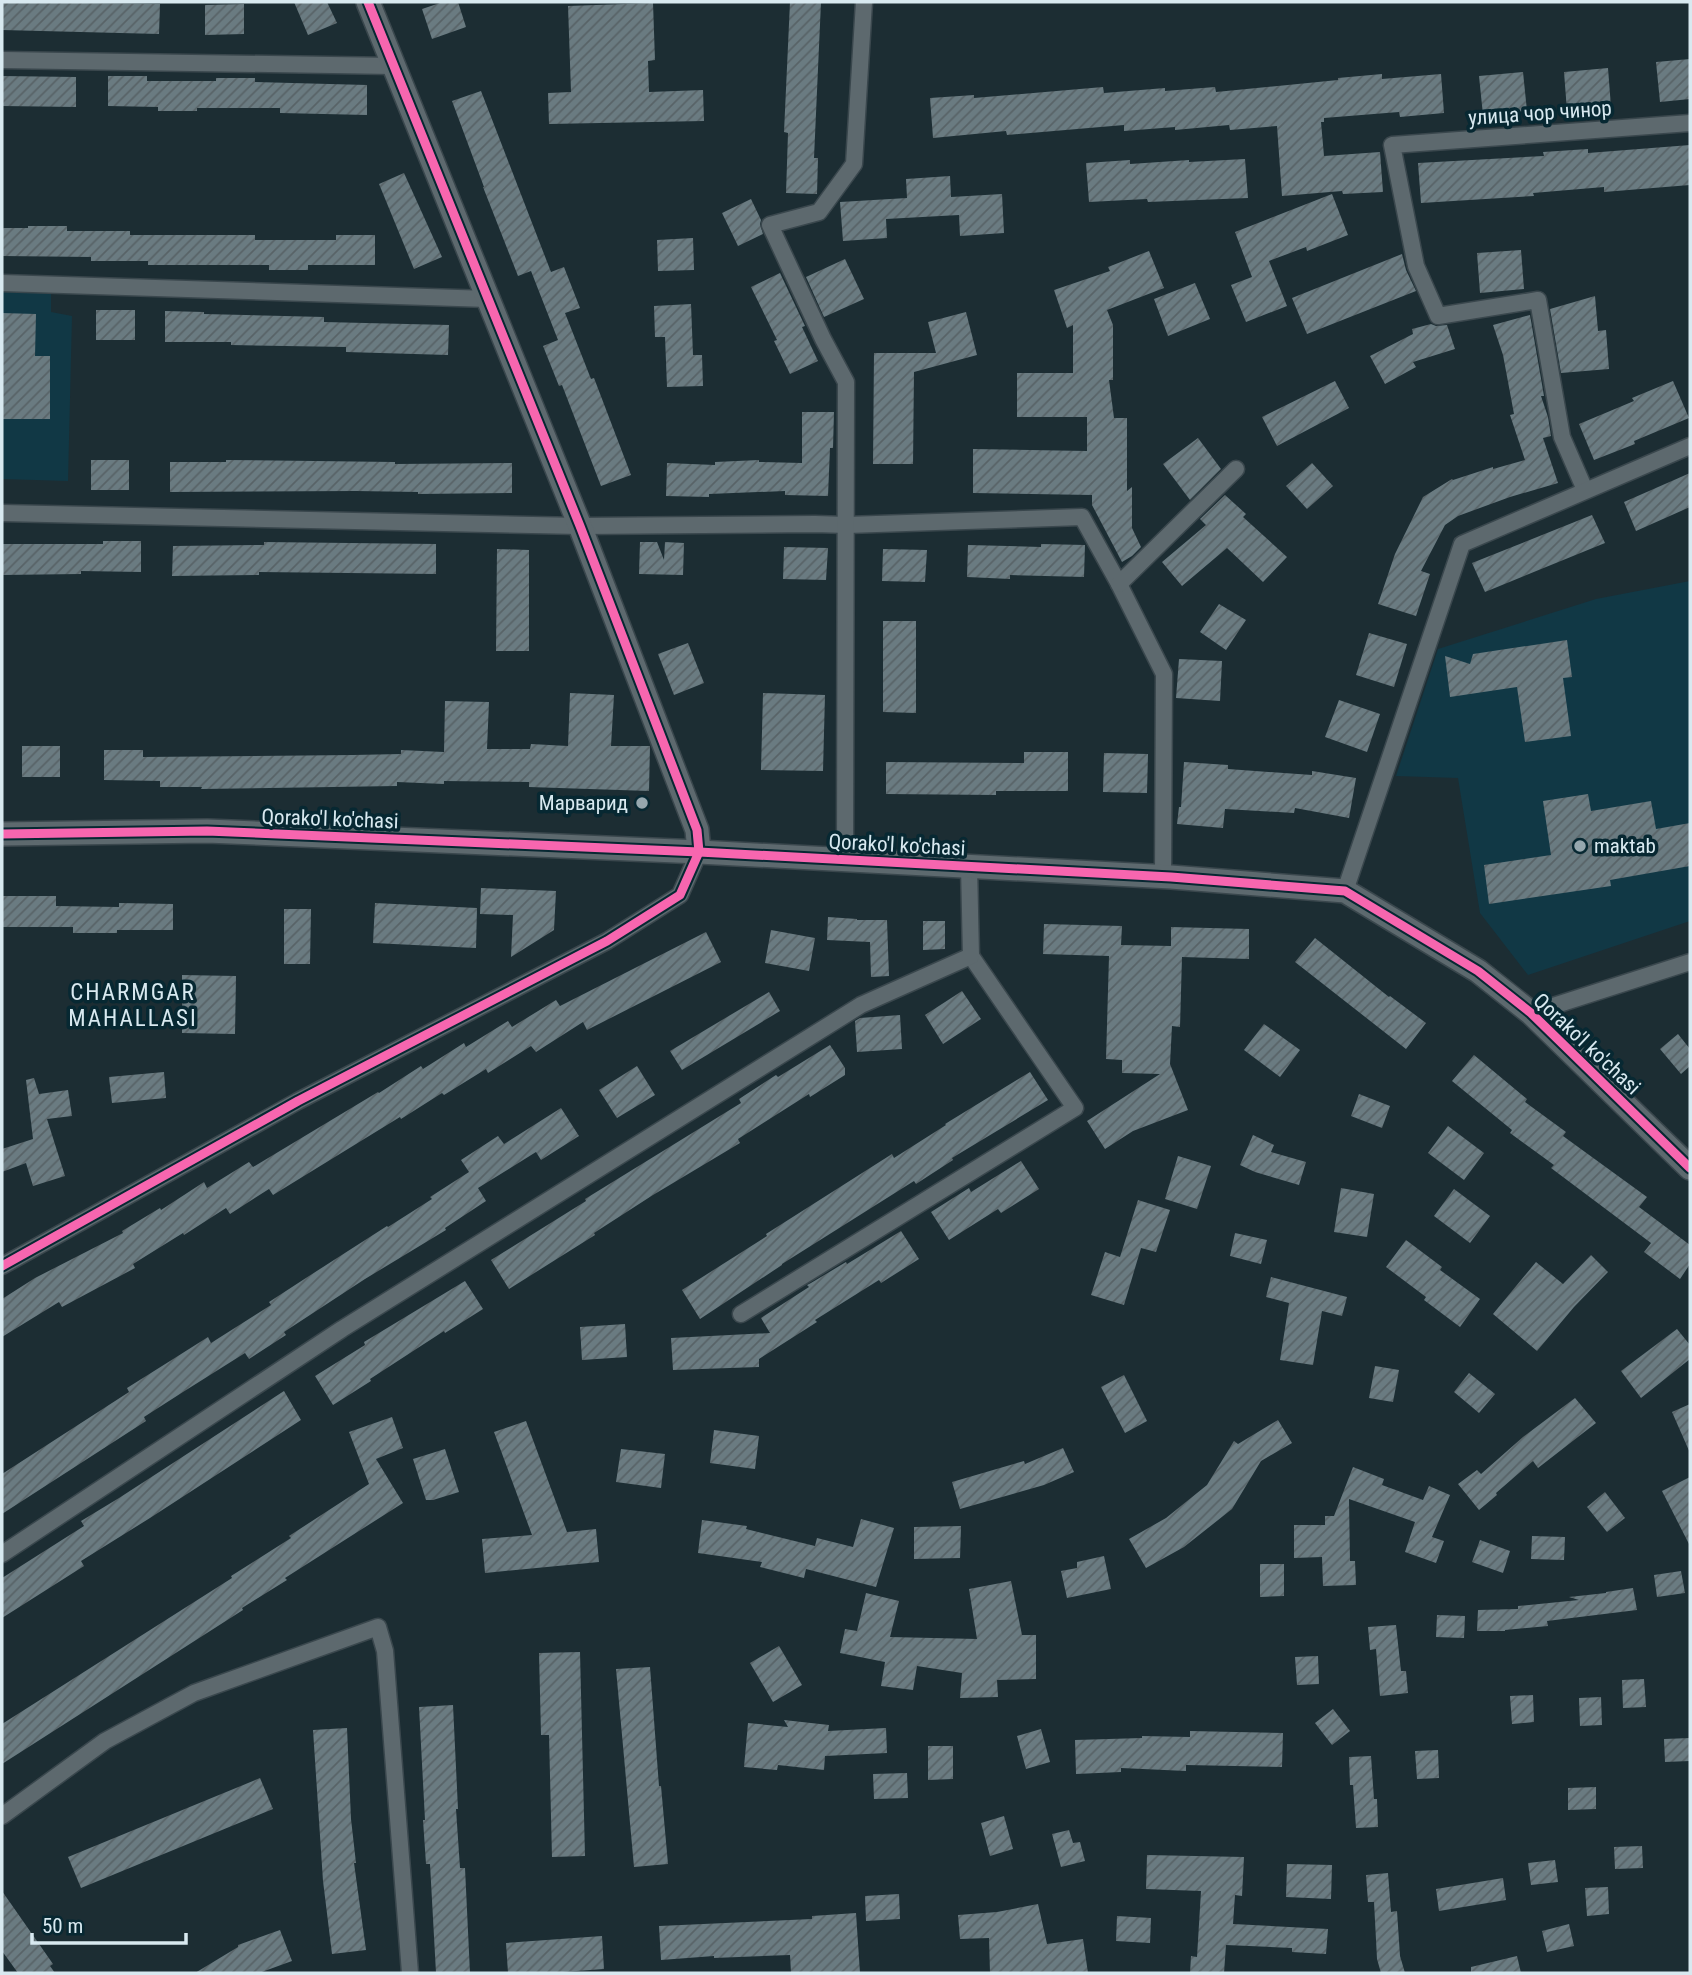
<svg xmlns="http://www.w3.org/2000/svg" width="1692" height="1975" font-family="'Roboto Condensed',sans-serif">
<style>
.built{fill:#113845}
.building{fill:url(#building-hatch)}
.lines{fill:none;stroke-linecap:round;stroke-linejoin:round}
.street-casing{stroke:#3a474d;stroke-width:19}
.secondary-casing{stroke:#3a474d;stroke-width:26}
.street{stroke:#5d696e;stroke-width:16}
.secondary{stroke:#5d696e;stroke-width:23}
.cycleway-casing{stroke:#072832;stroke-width:13}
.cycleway{stroke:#f766af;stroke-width:9}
.poi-dot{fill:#96a7ae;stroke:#072832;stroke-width:2.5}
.labels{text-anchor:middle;stroke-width:7;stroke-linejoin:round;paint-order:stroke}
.street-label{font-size:21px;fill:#d8e9f0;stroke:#072832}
.poi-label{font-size:21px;fill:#d8e9f0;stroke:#072832;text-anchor:end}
.neighbourhood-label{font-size:23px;letter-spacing:2px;fill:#d8e9f0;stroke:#072832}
</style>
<defs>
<pattern id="building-hatch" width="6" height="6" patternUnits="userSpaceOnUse" patternTransform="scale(1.75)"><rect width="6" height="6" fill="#6a7b81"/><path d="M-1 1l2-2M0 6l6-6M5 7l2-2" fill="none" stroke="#586367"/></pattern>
</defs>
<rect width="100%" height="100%" fill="#1c2d33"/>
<!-- built -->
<g class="built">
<path d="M2,281L51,282V312L72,316L68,481L2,479Z"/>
<path d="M1690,581V921L1528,975L1480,913L1458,778L1396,776L1438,649L1596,599Z"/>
</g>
<!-- building -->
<g class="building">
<path d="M2,2L160,4L159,34L2,30Z"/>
<path d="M294,2H327L337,23L308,35Z"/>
<path d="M443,2H458L466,27L432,39L422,9Z"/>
<path d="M790,2H821L814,158H818L817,194L786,193L788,133L784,132Z"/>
<path d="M653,3L655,60L648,61L649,92L703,90L704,121L549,124L548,93L571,92L568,6Z"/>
<path d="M244,4V34L205,35V5Z"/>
<path d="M1690,59V99L1660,102L1656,62Z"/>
<path d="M1608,68L1611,107L1567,111L1564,72Z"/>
<path d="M1523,72L1527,111L1483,115L1479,76Z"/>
<path d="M1382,74V79L1441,74L1444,113L1400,117L1399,112L1324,118V122H1321L1324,156L1380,152L1383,192L1343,194L1342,191L1282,196L1277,126L1230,130L1229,125L1175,130V127L1124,131V125L1007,135L1006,131L933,138L930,98L974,95V98L1103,87L1104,93L1165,88V91L1215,87L1216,92L1338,80V78Z"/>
<path d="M2,76L76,77V107L2,106Z"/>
<path d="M108,76H147V81H216V78H255V82L367,85V115L280,113V108H197V111H158V107L108,106Z"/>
<path d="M481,91L551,272L564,267L580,308L565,313L591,379L594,378L631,475L601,486L562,385L559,386L543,346L558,340L531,271L518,276L483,187H484L452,101Z"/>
<path d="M1690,145V185L1604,192V187L1533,193L1534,196L1421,203L1418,163L1544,156L1543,152L1588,149V153Z"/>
<path d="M1245,159L1248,198L1148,202L1147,199L1089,202L1086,163L1130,160V164L1189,160V162Z"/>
<path d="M404,173L442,257L414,269L379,184Z"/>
<path d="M950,176L951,197L1002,194L1004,233L960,236L959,215L886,219L887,238L843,241L840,202L907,198L906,179Z"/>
<path d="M1332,194L1348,235L1307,251L1306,247L1269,261L1287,306L1246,322L1231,285L1252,277L1235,232Z"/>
<path d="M751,199L761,220L760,224L763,234L738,246L722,213Z"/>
<path d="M28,226H67V231H130V235H255V240H336V235H375V265H308V270H269V265H148V261H91V257L2,256V228H28Z"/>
<path d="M693,238L694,270L658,271L657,240Z"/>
<path d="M1521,250L1524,289L1480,293L1477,253Z"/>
<path d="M1149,251L1164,288L1107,310L1113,325V380H1109L1114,418H1127V491L1132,487V528L1141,547L1132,556L1122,562L1092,505V495L973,493V449L1087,451V417H1017V373H1073V325L1067,328L1054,290L1110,271L1108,267Z"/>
<path d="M1402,254L1406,270L1416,291L1307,334L1292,298Z"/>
<path d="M845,259L864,299L824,317L806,277Z"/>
<path d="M780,273L805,326L802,327L818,361L790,374L774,341L777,340L751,287Z"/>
<path d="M1195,283L1210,319L1168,336L1154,299Z"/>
<path d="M1595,296L1598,331L1606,330L1609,369L1561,373L1550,309Z"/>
<path d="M691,304L693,355H702L703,386L667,387L665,337H655L654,306Z"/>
<rect x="96" y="310" width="39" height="30"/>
<path d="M165,311L204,312V314L324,317V322L449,325L448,355L346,352V347L231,345V342H165Z"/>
<path d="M966,312L977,355L914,372L913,464H873L874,353H936L928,322Z"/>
<path d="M2,313L36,314L35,356H50V419H2Z"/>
<path d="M1530,315L1544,396H1541L1548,417L1551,436L1543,438L1558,483L1510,497L1458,516L1445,525L1421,571L1430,574L1416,616L1378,604L1395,554L1423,497L1452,479L1453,480L1493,467V469L1525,460L1510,415L1514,414L1503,355L1493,325Z"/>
<path d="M1431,324L1436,326L1447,325L1455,349L1413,362L1416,367L1385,384L1370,356L1413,334L1412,329Z"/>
<path d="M1335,381L1349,408L1277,446L1262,417Z"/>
<path d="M1673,381L1689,418L1634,441L1635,444L1594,460L1579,424L1634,401L1632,398Z"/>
<path d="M802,412H834L833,448H830L828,496L785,495V491L709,494V497L666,496L667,463L715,465V462L759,460V462L802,463Z"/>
<path d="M1198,438L1221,469L1190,500L1163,464Z"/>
<rect x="91" y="460" width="38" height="30"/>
<path d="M226,460L395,462V464L512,463V493L418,494V492L356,491L170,492V462H226Z"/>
<path d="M1312,463L1333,486L1307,509L1286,486Z"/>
<path d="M1690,473V507L1636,531L1624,502Z"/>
<path d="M1225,495L1246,514L1243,517L1287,557L1263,582L1227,548L1182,586L1162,562L1206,525L1200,519Z"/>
<path d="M1592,515L1605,543L1485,592L1472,563Z"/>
<path d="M103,541H141V572L81,571V574L2,575V544H103Z"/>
<path d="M264,542L436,544V574L259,572V575L172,576L173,546L264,545Z"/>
<path d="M640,542H657L664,560L665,542L684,543L683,575L639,574Z"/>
<path d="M1041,544L1085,545L1084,577L1010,575V579L967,577L968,545L1041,547Z"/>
<path d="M784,547L828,548L826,580L783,579Z"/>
<path d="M497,549L529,550V651H496Z"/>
<path d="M883,549L927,550L925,582L882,581Z"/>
<path d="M1219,604L1246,620L1226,650L1200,632Z"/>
<path d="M883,621H916V713L883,712Z"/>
<path d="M1369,633L1407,644L1394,687L1356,675Z"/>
<path d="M1567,640L1572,677L1563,678L1571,736L1525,742L1517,687L1450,697L1445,656L1470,664L1473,654Z"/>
<path d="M688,643L704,683L674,695L658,654Z"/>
<path d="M1179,659L1222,661L1220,701L1176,698Z"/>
<path d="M570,693L614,695L611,746H650L649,791L529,787V782L444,781V784L397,782V786L201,789L202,787H160V781L104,780V750H143V757L353,755L401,754V750L444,752L445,701L489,702L487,749H530L531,744L568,746Z"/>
<path d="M763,693L825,695L823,771L761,770Z"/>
<path d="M1339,700L1380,714L1367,752L1325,737Z"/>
<rect x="22" y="746" width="38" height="31"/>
<path d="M1024,752H1068V791H996V795L886,794V762L1024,763Z"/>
<path d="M1104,753L1148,754L1147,793L1103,792Z"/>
<path d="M1184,762L1228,765V769L1312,775V771L1356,778L1349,818L1295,808L1294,813L1225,809L1223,828L1177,824L1179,807H1181Z"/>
<path d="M1588,794L1591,811L1651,801L1656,829L1690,823V866L1610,880L1611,886L1489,904L1484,865L1551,855L1543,801Z"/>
<path d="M481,888L556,891L554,930L511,957L513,915L480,914Z"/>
<path d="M2,896H56V906L119,907V903L173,904V930H117V933H73V927H2Z"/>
<path d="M375,903L477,908L476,948L373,943Z"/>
<path d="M284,909H311L310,964H284Z"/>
<path d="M828,917L857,919V920H887L889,976L871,977L870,942L827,940Z"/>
<path d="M923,921H945V949L923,950Z"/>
<path d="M1044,924L1122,926L1121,945L1171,946V927L1249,929V959L1182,957L1180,1027L1172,1026L1170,1064L1188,1110L1133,1131L1105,1149L1087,1121L1160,1074L1122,1073V1060L1106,1059L1109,956L1043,954Z"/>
<path d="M771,930L815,938L809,971L765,963Z"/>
<path d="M706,932L721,962L587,1030L583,1022L536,1052L531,1046L488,1073L486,1069L444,1095L442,1093L401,1119L400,1117L273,1195L269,1189L230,1214L226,1208L184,1235L183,1233L133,1264L135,1268L62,1307L59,1302L2,1337V1299L35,1278L123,1233L122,1231L160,1208L161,1210L204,1182L207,1188L249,1162L253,1167L378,1092L379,1093L421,1066L423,1069L464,1043L466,1047L508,1021L512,1027L556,1000L560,1006Z"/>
<path d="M1315,938L1389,997L1390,996L1426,1023L1406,1049L1295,962Z"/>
<path d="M182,975L236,976L235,1034L182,1033Z"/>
<path d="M962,991L981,1019L943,1044L925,1015Z"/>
<path d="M769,992L780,1011L682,1070L670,1051Z"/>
<path d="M900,1015L902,1049L857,1052L855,1021L860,1018Z"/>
<path d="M1264,1024L1300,1050L1280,1077L1244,1050Z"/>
<path d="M1678,1034L1690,1049V1066L1681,1074L1660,1049Z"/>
<path d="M830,1045L845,1068V1075L810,1097L809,1094L738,1139L740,1143L653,1195L594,1233L595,1235L509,1289L491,1260L586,1201L585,1199L741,1103L739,1099L776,1075L778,1077Z"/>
<path d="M1474,1055L1527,1099L1525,1102L1566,1132L1563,1136L1647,1197L1639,1207L1690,1245V1264L1680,1279L1644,1252L1651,1243L1551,1168L1554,1165L1510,1133L1512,1130L1452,1081Z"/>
<path d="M637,1066L655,1095L617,1118L599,1090Z"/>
<path d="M164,1072L166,1098L112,1103L109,1077Z"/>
<path d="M1030,1072L1048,1100L952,1158L953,1160L916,1184L914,1181L782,1264V1265L700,1319L682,1290L767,1236L766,1234L892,1154L894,1158L946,1125L945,1124Z"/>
<path d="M34,1078L39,1094L68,1090L72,1116L47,1119L65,1176L33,1186L26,1163L2,1172V1149L33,1139L26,1080Z"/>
<path d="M1359,1094L1390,1106L1382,1128L1351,1116Z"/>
<path d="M561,1108L579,1136L541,1160L536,1152L478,1188L486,1201L445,1228L446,1230L365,1279L284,1332L286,1335L249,1359L245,1353L183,1392L144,1417L146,1421L2,1514V1474L129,1392L127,1388L170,1361L208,1337L211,1343L271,1305L269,1302L309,1276L387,1226L388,1227L432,1199L430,1197L469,1172L461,1160L498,1136L504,1144Z"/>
<path d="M1448,1126L1484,1153L1464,1180L1428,1153Z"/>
<path d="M1253,1135L1274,1145L1271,1152L1306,1162L1299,1185L1255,1172L1240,1165Z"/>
<path d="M1178,1156L1211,1166L1197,1209L1165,1199Z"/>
<path d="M1021,1161L1039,1189L1001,1213L998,1209L949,1240L931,1212L969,1188L971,1192Z"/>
<path d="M1341,1188L1374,1194L1367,1237L1334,1232Z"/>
<path d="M1454,1189L1490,1216L1470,1243L1434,1216Z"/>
<path d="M1138,1200L1170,1210L1156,1252L1141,1248L1124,1305L1091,1295L1105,1252L1120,1257Z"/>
<path d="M901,1231L919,1259L881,1283L879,1280L815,1320L817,1322L759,1359V1367L673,1370L671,1338L770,1333L761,1318L809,1287L807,1285L811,1283L846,1262L847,1264Z"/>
<path d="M1235,1233L1267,1240L1261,1264L1230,1256Z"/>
<path d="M1406,1240L1442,1267L1440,1270L1480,1299L1460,1327L1424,1300L1426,1297L1386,1267Z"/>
<path d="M1591,1255L1608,1272L1574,1307L1537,1351L1493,1314L1536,1262L1563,1284Z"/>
<path d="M1271,1277L1347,1297L1342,1316L1322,1311L1313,1365L1280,1360L1289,1303L1266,1297Z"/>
<path d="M465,1281L483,1309L445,1333L444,1331L370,1379L371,1381L333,1405L315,1376L365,1345L364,1342Z"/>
<path d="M625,1324L627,1357L582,1360L580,1327Z"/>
<path d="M1677,1329L1690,1345V1359L1641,1398L1621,1371Z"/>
<path d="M1375,1366L1399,1370L1393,1402L1369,1398Z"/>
<path d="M1469,1373L1495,1394L1479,1413L1454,1392Z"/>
<path d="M1124,1375L1147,1421L1125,1433L1101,1387Z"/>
<path d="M284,1391L301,1420L150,1518L81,1561L84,1566L2,1618V1578L84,1526L81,1521L119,1498Z"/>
<path d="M1575,1398L1596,1423L1538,1468L1533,1461L1496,1493L1497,1495L1479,1510L1458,1484L1477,1470L1481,1474L1523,1437Z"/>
<path d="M1690,1404V1453L1672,1412Z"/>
<path d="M392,1417L403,1448L376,1459L403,1503L285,1578L287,1580L242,1608L243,1610L2,1764V1724L232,1578L231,1576L291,1538L289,1536L369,1484L349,1432Z"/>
<path d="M1278,1420L1292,1443L1261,1461L1232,1509L1184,1547L1146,1568L1129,1539L1166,1518L1207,1485L1234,1441L1238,1444Z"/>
<path d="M526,1421L567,1532L596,1529L599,1562L485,1573L482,1539L532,1535L494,1432Z"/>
<path d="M714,1430L759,1436L755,1469L710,1463Z"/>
<path d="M1063,1448L1074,1472L1044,1485L960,1509L952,1482L1024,1461L1025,1464Z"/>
<path d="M445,1449L459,1492L433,1500H426L413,1459Z"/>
<path d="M621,1449L665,1454L661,1488L616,1482Z"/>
<path d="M1353,1467L1384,1479L1382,1485L1423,1500L1429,1486L1450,1495L1432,1537L1444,1541L1436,1563L1405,1552L1415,1522L1349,1499L1350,1561H1355L1356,1585L1323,1586L1322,1557L1294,1558V1525H1325V1516H1334Z"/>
<path d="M1690,1477V1546L1662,1491Z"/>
<path d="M1605,1492L1625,1518L1607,1532L1587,1507Z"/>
<path d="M861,1519L894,1528L876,1587L806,1569L804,1578L760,1567L762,1562L698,1553L702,1520L747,1526L746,1529L815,1546L817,1538L853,1547Z"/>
<path d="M961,1526L960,1558L914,1559V1527Z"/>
<path d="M1532,1536L1565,1537L1564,1560L1531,1559Z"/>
<path d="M1480,1540L1510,1551L1503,1573L1472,1562Z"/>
<path d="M1104,1556L1111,1589L1067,1598L1061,1571L1077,1568V1562Z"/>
<path d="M1260,1564H1284V1596L1260,1597Z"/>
<path d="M1681,1571L1685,1593L1657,1597L1654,1575Z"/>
<path d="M1011,1581L1022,1635H1036V1679L997,1680L998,1697L960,1698L962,1673L917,1666L913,1690L881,1686L885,1662L840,1653L845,1629L857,1631L866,1593L899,1601L890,1637L977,1639L969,1589Z"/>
<path d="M1633,1588L1637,1610L1547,1621L1548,1626L1505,1630V1631H1477L1478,1610L1518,1609V1606L1579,1600L1569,1597L1606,1593V1592Z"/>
<path d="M1437,1615L1465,1616L1464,1638L1436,1637Z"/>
<path d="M1396,1625L1401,1671H1406L1408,1693L1380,1696L1376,1649L1370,1650L1368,1627Z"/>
<path d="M779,1646L802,1685L773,1702L750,1663Z"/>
<path d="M580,1652L585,1856L552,1857L549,1735H541L539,1653Z"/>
<path d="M1318,1656L1319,1684L1297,1685L1295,1657Z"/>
<path d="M650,1667L659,1786H661L668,1864L634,1867L616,1669Z"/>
<path d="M1644,1679L1646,1707L1623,1708L1622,1680Z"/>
<path d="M1533,1695L1534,1722L1512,1724L1510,1696Z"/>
<path d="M1601,1697L1602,1725L1580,1726L1579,1698Z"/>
<path d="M453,1705L458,1809H456L460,1868H465L470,1973H436L430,1864H426L423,1820H425L419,1707Z"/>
<path d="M1333,1709L1350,1731L1332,1745L1315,1723Z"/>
<path d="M784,1720L829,1725L828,1731L886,1728L887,1753L825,1756L824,1770L778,1765L777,1770L744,1767L748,1723L788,1727Z"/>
<path d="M347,1728L351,1819L356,1863H354L366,1950L332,1954L323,1881L313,1730Z"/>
<path d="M1041,1729L1050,1762L1026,1769L1017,1736Z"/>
<path d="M1190,1731L1283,1733L1282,1767L1186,1765V1771L1121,1768V1772L1076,1774L1075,1740L1142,1738V1736L1190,1737Z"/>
<path d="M1690,1738V1761L1665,1762L1664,1739Z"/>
<path d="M928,1746H953V1779L928,1780Z"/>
<path d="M1438,1750L1439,1778L1417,1779L1415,1751Z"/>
<path d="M1371,1756L1374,1799H1377L1378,1827L1356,1828L1353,1785H1350L1349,1757Z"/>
<path d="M907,1773L908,1798L874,1799L873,1774Z"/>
<path d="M260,1778L273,1809L81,1888L68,1857Z"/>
<path d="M1596,1787V1809L1568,1810V1788Z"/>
<path d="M1004,1816L1013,1849L990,1856L981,1823Z"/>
<path d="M1069,1830L1073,1843L1080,1842L1085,1861L1061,1867L1052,1834Z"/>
<path d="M1642,1846L1643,1868L1615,1869L1614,1847Z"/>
<path d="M1147,1855L1244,1857L1242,1896L1235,1895L1233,1924L1328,1929L1326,1954L1292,1952V1948L1226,1945L1224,1973H1190L1191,1956L1197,1957L1201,1891L1146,1889Z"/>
<path d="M1555,1860L1558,1882L1531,1885L1528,1863Z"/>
<path d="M1287,1864L1332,1865L1331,1899L1286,1897Z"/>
<path d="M1388,1873L1391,1912L1397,1911L1400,1956L1405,1973H1381L1377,1959L1374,1902H1368L1366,1875Z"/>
<path d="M1503,1878L1506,1900L1439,1911L1436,1889Z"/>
<path d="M1608,1887L1609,1914L1587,1916L1585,1888Z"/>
<path d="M2,1891L53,1964L50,1966L55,1973H18L2,1951Z"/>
<path d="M899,1894L900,1919L866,1921L865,1896Z"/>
<path d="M1038,1904L1047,1944L1083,1939L1088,1973H990L989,1938L960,1939L958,1915L997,1912Z"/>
<path d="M856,1913L860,1973H791L790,1955L714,1958V1956L661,1960L659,1926L812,1919V1916Z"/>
<path d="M1117,1916L1151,1918L1150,1943L1116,1941Z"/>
<path d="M1569,1924L1574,1946L1547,1952L1542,1931Z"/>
<path d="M280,1930L292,1961L259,1973H195L238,1947V1945Z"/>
<path d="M602,1936L604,1969L549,1973H508L506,1943Z"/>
<path d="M1517,1956L1521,1973H1471V1967Z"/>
</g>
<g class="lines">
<!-- street casing -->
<g class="street-casing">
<g id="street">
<path d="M2,60L394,66"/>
<path d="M2,283L488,299"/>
<path d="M1585,490L1562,437L1538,300L1438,316L1416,266L1392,145L1690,123"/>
<path d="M2,513L580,526L815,524L847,525L1082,517L1119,584L1164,674L1163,877"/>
<path d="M1119,584L1236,469"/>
<path d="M845,860L846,382L823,339L770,225L819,212L854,164L864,2"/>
<path d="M1345,891L1462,544L1690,446"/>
<path d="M1531,1013L1690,962"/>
<path d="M2,1266L298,1101L607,941L680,895L699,852"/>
<path d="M741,1314L1075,1108L971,956"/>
<path d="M2,1554L342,1329L861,1005L971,956L969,866"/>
<path d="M2,1816L105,1741L194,1693L378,1627L385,1651L410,1973"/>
</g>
</g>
<!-- secondary casing -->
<g class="secondary-casing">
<g id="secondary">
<path d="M368,2L580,526L697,830L699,852"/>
<path d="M2,834L207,831L699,852L1171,877L1345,891L1478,971L1531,1013L1690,1168"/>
</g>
</g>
<!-- street -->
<use href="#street" class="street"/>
<!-- secondary -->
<use href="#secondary" class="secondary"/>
<!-- cycleway casing -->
<g class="cycleway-casing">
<g id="cycleway">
<path d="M2,834L207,831L699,852L1171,877L1345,891L1478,971L1531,1013L1690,1168"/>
<path d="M2,1266L298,1101L607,941L680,895L699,852L697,830L580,526L368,2"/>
</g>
</g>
<!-- cycleway -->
<use href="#cycleway" class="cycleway"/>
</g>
<!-- markers -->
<g class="poi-dot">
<circle cx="642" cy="803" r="7"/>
<circle cx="1580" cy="846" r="7"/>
</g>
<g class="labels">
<!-- street labels -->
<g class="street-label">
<text transform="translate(1540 113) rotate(-4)" y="7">улица чор чинор</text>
<text transform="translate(330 819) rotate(2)" y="7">Qorako'l ko'chasi</text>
<text transform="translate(897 845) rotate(3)" y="7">Qorako'l ko'chasi</text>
<text transform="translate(1587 1044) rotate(43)" y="7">Qorako'l ko'chasi</text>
</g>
<!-- poi labels -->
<g class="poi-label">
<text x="628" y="810">Марварид</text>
<text x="1594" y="853" text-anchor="start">maktab</text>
</g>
<!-- neighbourhood labels -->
<g class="neighbourhood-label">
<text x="133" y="1000">CHARMGAR<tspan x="133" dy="26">MAHALLASI</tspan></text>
</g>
</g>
<!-- border -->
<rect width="1692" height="1975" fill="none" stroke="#d8e9f0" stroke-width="7"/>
<!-- scale -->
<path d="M32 1933v10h154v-10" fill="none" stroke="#d8e9f0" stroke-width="3.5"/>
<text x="42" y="1933" font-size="21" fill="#d8e9f0" stroke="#072832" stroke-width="5" paint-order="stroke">50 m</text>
</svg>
